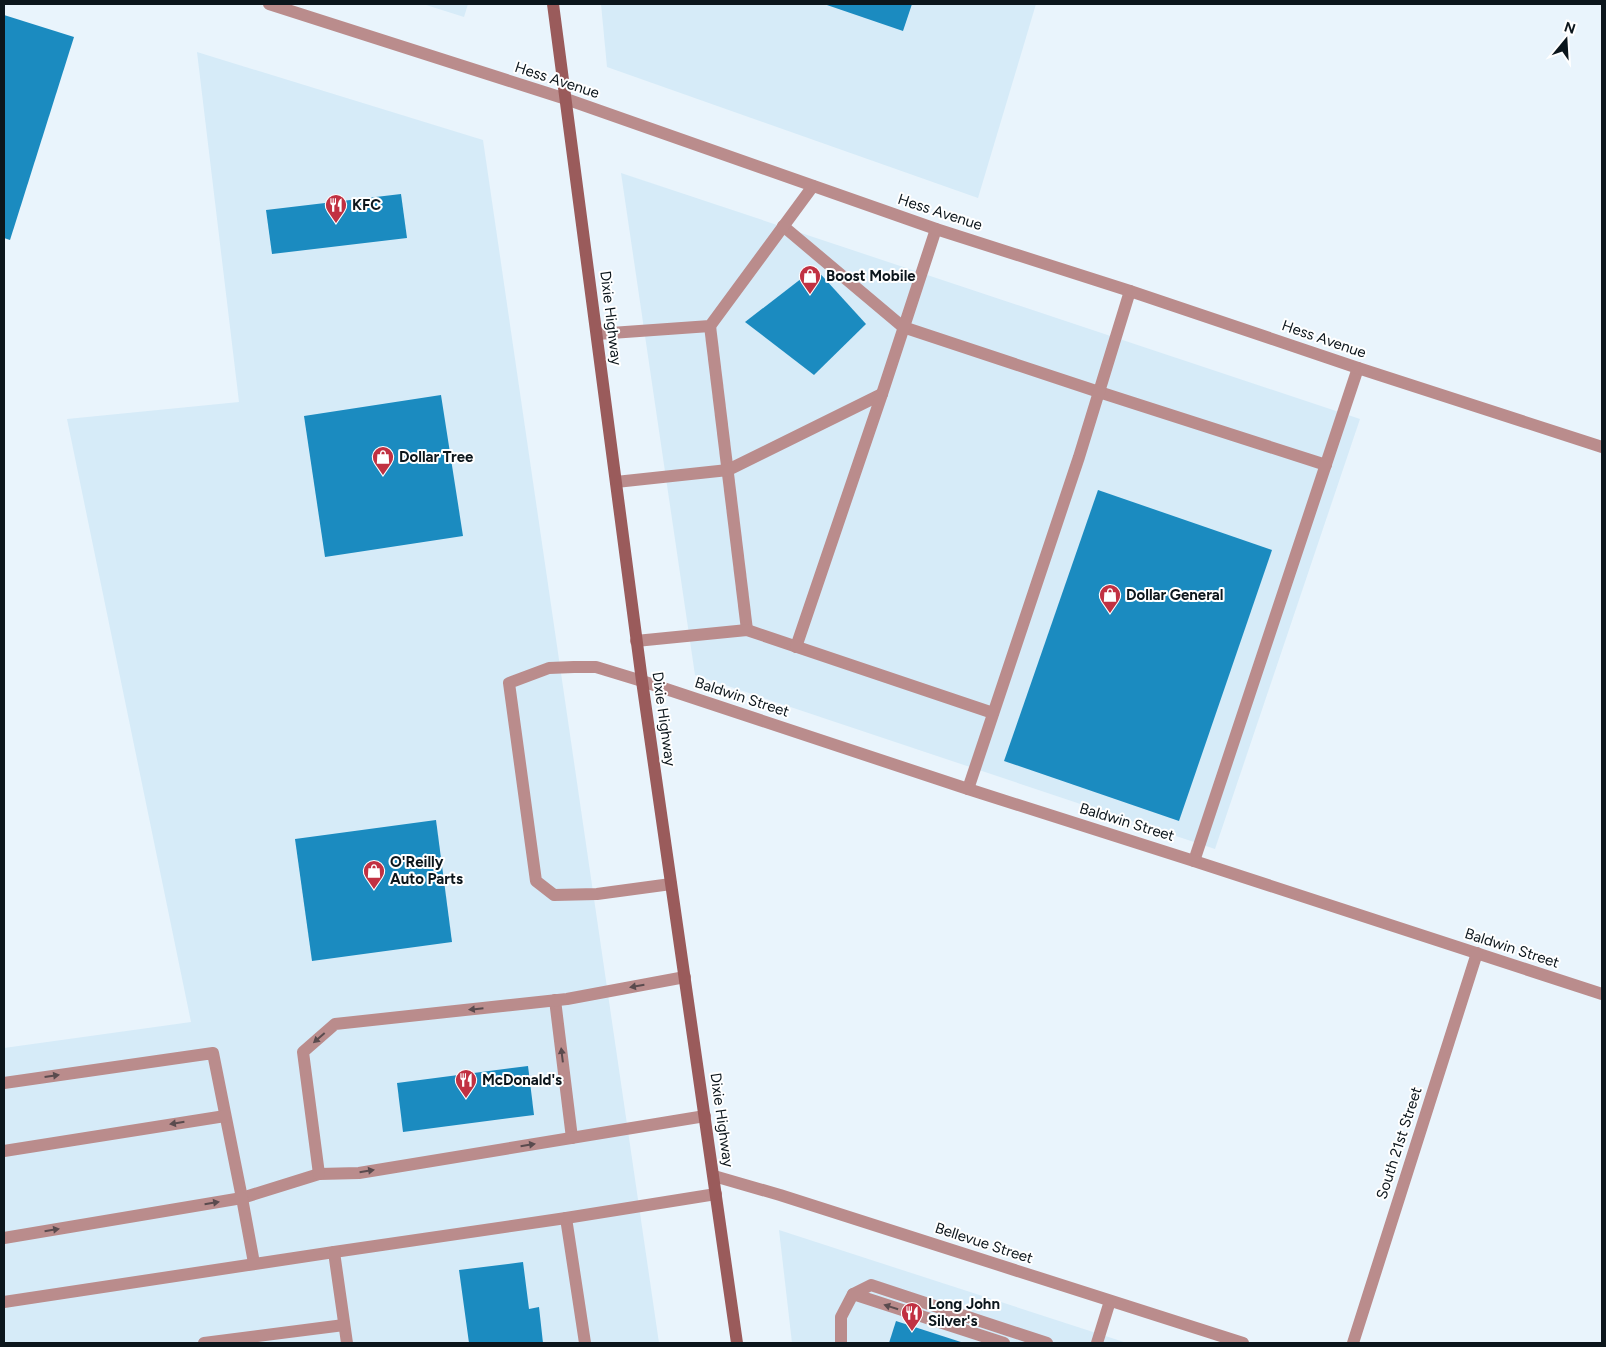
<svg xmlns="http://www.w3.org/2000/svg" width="1606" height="1347" font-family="Figtree,sans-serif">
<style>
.built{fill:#d6ebf8}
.building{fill:#1b8bc0}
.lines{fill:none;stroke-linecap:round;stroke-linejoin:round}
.service{stroke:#ba8c8c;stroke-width:12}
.minor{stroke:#ba8c8c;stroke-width:12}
.tertiary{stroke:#ba8c8c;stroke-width:12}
.secondary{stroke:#9a5b5b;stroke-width:12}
.oneway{fill:#5a4b4e}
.labels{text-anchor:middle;stroke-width:4;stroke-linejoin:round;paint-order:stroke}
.street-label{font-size:15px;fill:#0c161c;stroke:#fff}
.poi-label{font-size:15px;font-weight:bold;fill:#0c161c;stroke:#fff;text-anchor:start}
</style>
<rect width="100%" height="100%" fill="#e9f4fc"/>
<!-- built -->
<g class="built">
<path d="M423,4H468L464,17Z"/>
<path d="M601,4H1036L978,198L607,67Z"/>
<path d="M197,52L483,140L659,1343H4V1048L191,1022L67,419L239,402Z"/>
<path d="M621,173L1360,419L1215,849L695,675Z"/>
<path d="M779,1230L1127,1343H792Z"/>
</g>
<!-- building -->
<g class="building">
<path d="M824,4H912L903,31Z"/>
<path d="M4,15L74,37L10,240L4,238Z"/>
<path d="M401,194L407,238L272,254L266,210Z"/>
<path d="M815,268L866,324L814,375L745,322Z"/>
<path d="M441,395L463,536L325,557L304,416Z"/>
<path d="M1098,490L1272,550L1179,821L1004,761Z"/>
<path d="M436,820L452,942L312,961L295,839Z"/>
<path d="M528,1066L534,1115L403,1132L397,1083Z"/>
<path d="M523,1262L529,1309L539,1307L543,1343H469L459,1270Z"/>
<path d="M896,1321L964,1343H889Z"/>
</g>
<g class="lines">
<!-- service -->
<g class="service">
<path d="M783,226L903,327L1099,392L1326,465"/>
<path d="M710,326L747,630"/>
<path d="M597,334L710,326L813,186"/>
<path d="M616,482L728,470L882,394"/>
<path d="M636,641L747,630L993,713"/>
<path d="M796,647L882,394L936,229"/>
<path d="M642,681L596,667H574L549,668L509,683L536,881L554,895L597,894L671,884"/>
<path d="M968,789L1079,457L1130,291"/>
<path d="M1194,861L1358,368"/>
<path d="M555,1000L572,1138"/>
<path d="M4,1083L213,1053L242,1198L319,1174L359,1173L705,1116"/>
<path d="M4,1151L225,1116"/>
<path d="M319,1174L303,1052L335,1024L567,999L685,977"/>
<path d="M566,1218L585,1343"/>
<path d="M4,1238L242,1198L254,1263"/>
<path d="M334,1252L566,1218L716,1194"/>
<path d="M853,1294L1004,1343"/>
<path d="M4,1302L334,1252L347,1343"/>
<path d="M204,1343L344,1325"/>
<path d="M841,1343V1317L853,1294L871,1285L1047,1343"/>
<path d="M1097,1343L1110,1301"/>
</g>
<!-- minor -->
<g class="minor">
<path d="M642,681L968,789L1194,861L1602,994"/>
<path d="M714,1176L780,1195L1243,1343"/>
<path d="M1353,1343L1477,953"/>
</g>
<!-- tertiary -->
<path class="tertiary" d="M269,4L566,99L936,229L1130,291L1358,368L1602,447"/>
<!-- secondary -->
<path class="secondary" d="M553,4L642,681L737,1343"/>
</g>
<!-- one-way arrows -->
<defs><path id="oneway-solid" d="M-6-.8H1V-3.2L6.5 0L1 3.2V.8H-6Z" transform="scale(1.25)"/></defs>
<g class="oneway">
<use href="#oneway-solid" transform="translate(637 986) rotate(170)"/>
<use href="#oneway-solid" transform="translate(476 1009) rotate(174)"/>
<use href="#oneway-solid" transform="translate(319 1038) rotate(139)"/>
<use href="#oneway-solid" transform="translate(562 1055) rotate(-97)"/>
<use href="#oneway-solid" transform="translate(52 1076) rotate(-8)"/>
<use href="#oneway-solid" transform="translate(177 1123) rotate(171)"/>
<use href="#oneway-solid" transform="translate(528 1145) rotate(-9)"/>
<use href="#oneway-solid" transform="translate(367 1171) rotate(-9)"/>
<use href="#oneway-solid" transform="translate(212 1203) rotate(-9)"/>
<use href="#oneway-solid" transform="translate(52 1230) rotate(-9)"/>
<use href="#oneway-solid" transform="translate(891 1307) rotate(-162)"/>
</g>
<!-- icons -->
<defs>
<g id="restaurant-pin" transform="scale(1.125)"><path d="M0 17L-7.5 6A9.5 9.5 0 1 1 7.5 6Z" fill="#c13142" stroke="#fff"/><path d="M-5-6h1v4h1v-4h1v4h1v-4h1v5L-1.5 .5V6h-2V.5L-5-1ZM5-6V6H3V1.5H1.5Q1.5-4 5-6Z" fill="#fff"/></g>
<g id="shop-pin" transform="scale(1.125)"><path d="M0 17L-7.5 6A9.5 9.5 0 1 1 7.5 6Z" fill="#c13142" stroke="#fff"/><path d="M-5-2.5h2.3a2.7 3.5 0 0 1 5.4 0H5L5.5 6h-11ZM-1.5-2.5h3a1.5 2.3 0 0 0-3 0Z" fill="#fff"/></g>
</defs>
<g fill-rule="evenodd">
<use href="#restaurant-pin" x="336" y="205"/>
<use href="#shop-pin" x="810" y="276"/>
<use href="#shop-pin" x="383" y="457"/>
<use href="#shop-pin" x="1110" y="595"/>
<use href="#shop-pin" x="374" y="871"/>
<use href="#restaurant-pin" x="466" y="1080"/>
<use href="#restaurant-pin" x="912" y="1313"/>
</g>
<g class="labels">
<!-- street labels -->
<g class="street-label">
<text transform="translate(557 80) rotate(18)" y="5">Hess Avenue</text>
<text transform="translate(940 212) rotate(18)" y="5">Hess Avenue</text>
<text transform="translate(611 318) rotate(83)" y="5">Dixie Highway</text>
<text transform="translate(1324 339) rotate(19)" y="5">Hess Avenue</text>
<text transform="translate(742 697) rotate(18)" y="5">Baldwin Street</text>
<text transform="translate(664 719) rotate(82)" y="5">Dixie Highway</text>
<text transform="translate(1127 822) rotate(17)" y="5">Baldwin Street</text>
<text transform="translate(1512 948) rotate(18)" y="5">Baldwin Street</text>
<text transform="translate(722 1120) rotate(82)" y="5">Dixie Highway</text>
<text transform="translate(1399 1143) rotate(-72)" y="5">South 21st Street</text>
<text transform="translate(984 1243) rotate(18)" y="5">Bellevue Street</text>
</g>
<!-- poi labels -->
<g class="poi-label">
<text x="352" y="210">KFC</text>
<text x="826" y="281">Boost Mobile</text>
<text x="399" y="462">Dollar Tree</text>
<text x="1126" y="600">Dollar General</text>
<text x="390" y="867">O'Reilly<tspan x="390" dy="17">Auto Parts</tspan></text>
<text x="482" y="1085">McDonald's</text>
<text x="928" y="1309">Long John<tspan x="928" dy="17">Silver's</tspan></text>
</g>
</g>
<!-- border -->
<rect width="1606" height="1347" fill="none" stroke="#0c161c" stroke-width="10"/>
<!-- north arrow -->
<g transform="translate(1566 40) rotate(18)" stroke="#ffffff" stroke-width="4" paint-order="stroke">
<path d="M0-4L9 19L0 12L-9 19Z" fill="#0c161c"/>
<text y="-8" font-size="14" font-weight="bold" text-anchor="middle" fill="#0c161c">N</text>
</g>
</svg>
